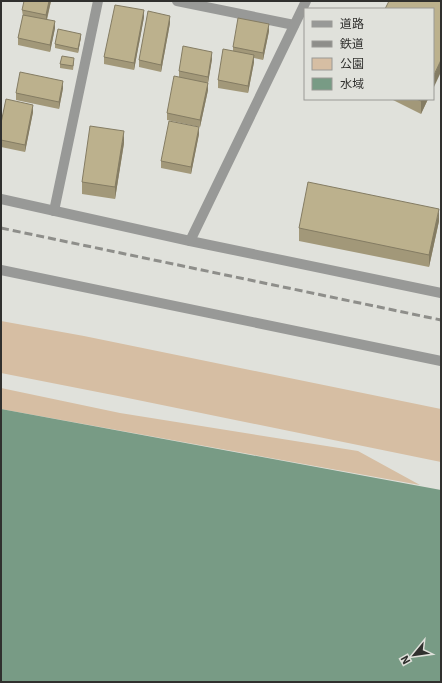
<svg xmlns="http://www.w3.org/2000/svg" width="442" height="683" font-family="'IBM Plex Sans','Noto Sans JP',sans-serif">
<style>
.green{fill:#d6bea3}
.water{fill:#789b85}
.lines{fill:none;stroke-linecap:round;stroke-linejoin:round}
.minor{stroke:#989997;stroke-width:10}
.tertiary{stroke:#989997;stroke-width:10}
.rail{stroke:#8e8e8a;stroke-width:3;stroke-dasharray:8 4;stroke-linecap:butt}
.wall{fill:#a29879}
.shaded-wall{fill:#847c63}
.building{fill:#bcb18d;stroke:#847c63}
</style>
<rect width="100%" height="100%" fill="#e0e1db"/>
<!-- green -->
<g class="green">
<path d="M1,321L84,336L441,409V462L118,396L1,373Z"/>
<path d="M1,388L120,413L358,451L420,485L1,409Z"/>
</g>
<!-- water -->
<path class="water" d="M1,409L441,490V682H1Z"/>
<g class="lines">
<!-- minor -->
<g class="minor">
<path d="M177,1L294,25"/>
<path d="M1,199L190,241L441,293"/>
<path d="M54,211L98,1"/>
<path d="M190,241L306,1"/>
</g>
<!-- tertiary -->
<path class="tertiary" d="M1,270L441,361"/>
<!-- rail -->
<path class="rail" d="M1,228L441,320"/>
</g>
<!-- wall -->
<g class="wall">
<path d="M51,1L47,20L55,28L50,52L18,45V38L23,17L22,10Z"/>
<path d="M144,17L134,70L104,64V57Z"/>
<path d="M170,23L161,72L139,67V60Z"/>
<path d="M269,31L263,60L254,58V62L248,93L218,88V80L233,51V47Z"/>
<path d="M81,37L78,53L55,48V44Z"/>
<path d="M212,59L208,83V90L200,127L167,120V113L179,77V71Z"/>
<path d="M74,62L73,70L60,68V64Z"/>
<path d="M63,88L59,109L16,100V93Z"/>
<path d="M391,99H428L421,114Z"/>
<path d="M33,112L25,152L1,147V123Z"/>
<path d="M199,134L191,174L161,168V161Z"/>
<path d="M124,143L115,199L82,194V182Z"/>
<path d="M439,221L429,267L299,241V228Z"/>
</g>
<!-- shaded-wall -->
<g class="shaded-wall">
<path d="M49,1H51L46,22V15Z"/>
<path d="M144,10V17L134,70V63Z"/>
<path d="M170,16V23L161,72V65Z"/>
<path d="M55,21V28L50,52V45Z"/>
<path d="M269,24V31L263,60V53Z"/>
<path d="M81,34V37L78,53V49Z"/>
<path d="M212,52V59L208,83V90L200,127V120L208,84V77Z"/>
<path d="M254,55V62L248,93V86Z"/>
<path d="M441,60V72L433,89V77Z"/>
<path d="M63,81V88L59,109V102Z"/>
<path d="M422,99H428L421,114V101Z"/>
<path d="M33,105V112L25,152V145Z"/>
<path d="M199,127V134L191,174V167Z"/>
<path d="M124,131V143L115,199V187Z"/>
<path d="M439,209V221L429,267V255Z"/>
</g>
<!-- building -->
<g class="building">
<path d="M24,1H49L46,15L22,10Z"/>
<path d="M389,1H441V60L433,77V9H385Z"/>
<path d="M115,5L144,10L134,63L104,57Z"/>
<path d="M148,11L170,16L161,65L139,60Z"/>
<path d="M23,15L55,21L50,45L18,38Z"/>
<path d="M238,18L269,24L263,53L233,47Z"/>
<path d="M58,29L81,34L78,49L55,44Z"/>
<path d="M183,46L212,52L208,77L179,71Z"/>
<path d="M223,49L254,55L248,86L218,80Z"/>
<path d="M62,56L74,58L73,66L60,64Z"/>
<path d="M20,72L63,81L59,102L16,93Z"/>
<path d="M174,76L208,83L200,120L167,113Z"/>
<path d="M6,99L33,105L25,145L1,140V123Z"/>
<path d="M416,99H422L421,101Z"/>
<path d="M169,121L199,127L191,167L161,161Z"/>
<path d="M90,126L124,131L115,187L82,182Z"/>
<path d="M308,182L439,209L429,255L299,228Z"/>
</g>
<!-- border -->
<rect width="442" height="683" fill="none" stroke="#30302e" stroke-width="4"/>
<!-- legend -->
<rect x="304" y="8" width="130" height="92" fill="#e0e1db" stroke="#9a9a96"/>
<rect x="312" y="21" width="20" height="6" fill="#989997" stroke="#9a9a96"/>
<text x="340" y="28" font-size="12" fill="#30302e">道路</text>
<rect x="312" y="41" width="20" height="6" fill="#8e8e8a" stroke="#9a9a96"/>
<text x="340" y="48" font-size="12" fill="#30302e">鉄道</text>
<rect x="312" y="58" width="20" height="12" fill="#d6bea3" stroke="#9a9a96"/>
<text x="340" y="68" font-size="12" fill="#30302e">公園</text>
<rect x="312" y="78" width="20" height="12" fill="#789b85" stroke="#9a9a96"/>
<text x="340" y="88" font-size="12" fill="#30302e">水域</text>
<!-- north arrow -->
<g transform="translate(414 655) rotate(241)" stroke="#e0e1db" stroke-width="3" paint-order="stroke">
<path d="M0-3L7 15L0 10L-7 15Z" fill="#30302e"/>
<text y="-6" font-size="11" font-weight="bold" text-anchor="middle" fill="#30302e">N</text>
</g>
</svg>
